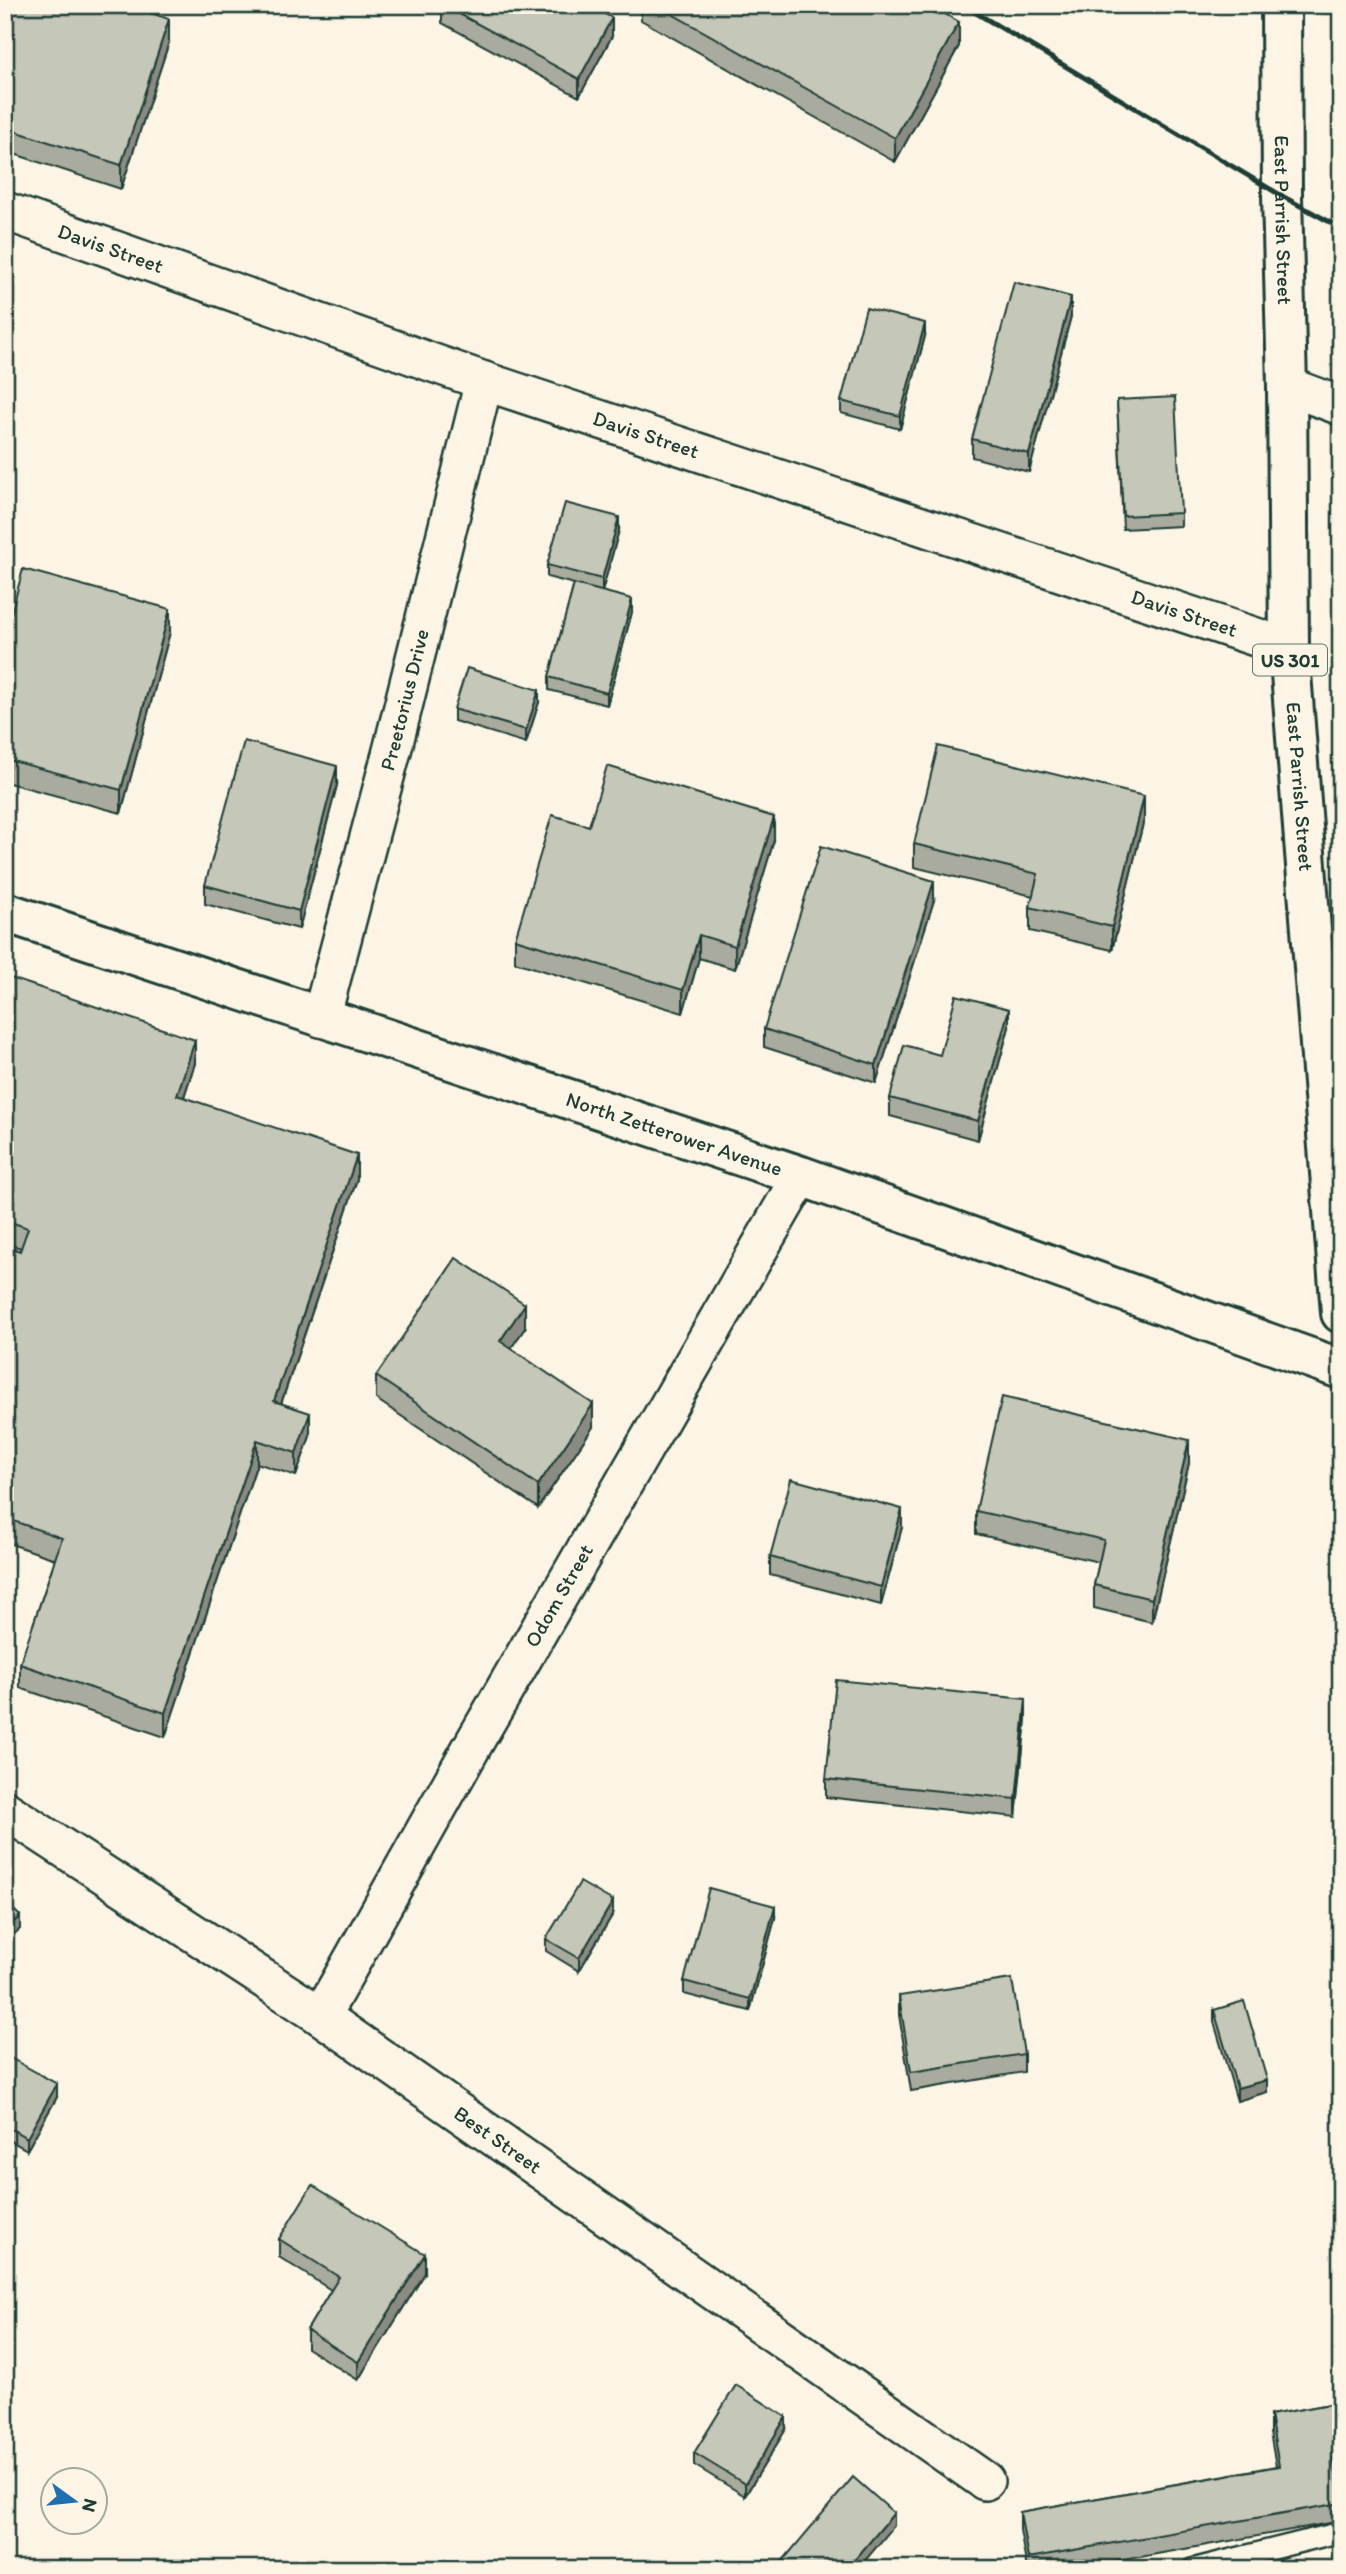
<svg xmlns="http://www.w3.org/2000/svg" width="1346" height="2574" font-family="Itim,sans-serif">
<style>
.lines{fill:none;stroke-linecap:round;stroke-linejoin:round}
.lane-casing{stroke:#1f3d34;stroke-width:24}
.street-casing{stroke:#1f3d34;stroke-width:42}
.secondary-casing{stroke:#1f3d34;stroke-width:44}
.primary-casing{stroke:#1f3d34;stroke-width:44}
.lane{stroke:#fcf5e5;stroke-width:19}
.street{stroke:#fcf5e5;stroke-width:37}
.secondary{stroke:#fcf5e5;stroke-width:38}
.primary{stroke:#fcf5e5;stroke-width:38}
.rail{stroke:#1f3d34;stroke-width:5}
.wall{fill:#a9ab9f;stroke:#1f3d34;stroke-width:2}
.shaded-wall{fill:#8a8b82;stroke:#1f3d34;stroke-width:2}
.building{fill:#c5c7b9;stroke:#1f3d34;stroke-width:2}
.labels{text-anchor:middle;stroke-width:5;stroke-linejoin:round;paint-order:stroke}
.shield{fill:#fcf5e5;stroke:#617469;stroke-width:2}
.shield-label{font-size:19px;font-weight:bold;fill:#1f3d34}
.street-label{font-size:21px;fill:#1f3d34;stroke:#fcf5e5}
</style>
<rect width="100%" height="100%" fill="#fcf5e5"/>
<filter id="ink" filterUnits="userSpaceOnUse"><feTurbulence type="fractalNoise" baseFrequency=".0143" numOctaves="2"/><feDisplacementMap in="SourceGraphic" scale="14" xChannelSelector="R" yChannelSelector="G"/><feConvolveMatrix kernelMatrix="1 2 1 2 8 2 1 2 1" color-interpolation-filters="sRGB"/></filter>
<g filter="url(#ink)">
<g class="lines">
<!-- lane casing -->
<g class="lane-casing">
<path id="lane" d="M1192,2569L1341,2532"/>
</g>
<!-- street casing -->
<g class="street-casing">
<g id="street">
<path id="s1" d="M5,211L484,381L1289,648"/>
<path d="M1287,386L1341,406"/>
<path id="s2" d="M321,1018L393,747L484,381"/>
<path id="s3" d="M5,1810L321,2016L985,2481"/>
<path id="s4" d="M321,2016L474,1743L801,1176"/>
</g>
</g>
<!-- secondary casing -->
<g class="secondary-casing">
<g id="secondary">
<path id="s5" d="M5,912L801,1176L1341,1369"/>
</g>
</g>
<!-- primary casing -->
<g class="primary-casing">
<g id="primary">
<path id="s6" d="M1281,5L1282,196L1287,386L1289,648L1341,1313"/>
</g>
</g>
<!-- lane -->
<use href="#lane" class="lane"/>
<!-- street -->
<use href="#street" class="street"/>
<!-- secondary -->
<use href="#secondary" class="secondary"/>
<!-- primary -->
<use href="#primary" class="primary"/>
<!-- rail -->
<path class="rail" d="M963,5L1282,196L1341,228"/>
</g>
<!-- wall -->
<g class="wall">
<path d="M5,5L169,42L121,189L5,151Z"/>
<path d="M442,5L612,36L579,97L442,23Z"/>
<path d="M641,5H929L959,46L895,162L641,20Z"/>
<path d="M1071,316L1029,472L972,457V439Z"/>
<path d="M925,336L900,429L841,413V401Z"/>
<path d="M1117,400L1181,513V526L1123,529Z"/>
<path d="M619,530L602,591L632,612L607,705L549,690V677L574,584L547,577V565Z"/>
<path d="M170,632L121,813L5,782V637Z"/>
<path d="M539,702L526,743L454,721V709Z"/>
<path d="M337,785L299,929L205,904V885Z"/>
<path d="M1144,819L1112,950L1030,931V907L1033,896L914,867V844Z"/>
<path d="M589,826L774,840L735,969L699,958L683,1013L515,962V939Z"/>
<path d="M934,900L876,1083L764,1047V1029Z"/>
<path d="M5,976L195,1063L184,1097L357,1179L281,1404L310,1436L296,1476L257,1463L165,1737L20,1688V1664L55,1559L5,1542V1246L20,1251L21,1248L5,1243Z"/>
<path d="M1009,1027L978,1140L890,1116V1098Z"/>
<path d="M525,1328L511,1348L593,1427L538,1508L376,1399V1376Z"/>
<path d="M1189,1463L1152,1622L1094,1608V1585L1099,1562L976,1534V1511Z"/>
<path d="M902,1527L881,1605L770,1575V1557Z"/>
<path d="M1026,1718L1016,1817L826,1797V1779Z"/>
<path d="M613,1914L579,1971L546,1951V1939Z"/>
<path d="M775,1918L750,2011L684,1994V1981Z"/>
<path d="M899,1996L1024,2054V2072L911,2091L899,2015Z"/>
<path d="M1214,2010L1267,2092L1237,2101L1214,2022Z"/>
<path d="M5,2055L57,2097L27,2150L5,2138Z"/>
<path d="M279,2239L425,2273L358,2380L307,2348V2330L331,2290L279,2257Z"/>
<path d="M1341,2402V2475H1336L1341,2502V2521L1073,2569H1027L1020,2530V2512L1276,2466L1270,2433V2415Z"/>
<path d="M786,2429L745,2496L694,2465V2453Z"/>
</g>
<!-- shaded-wall -->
<g class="shaded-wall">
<path d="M612,18V36L579,97V79Z"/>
<path d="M169,19V42L121,189V165Z"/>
<path d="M959,22V46L895,162V138Z"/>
<path d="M1071,297V316L1029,472V454Z"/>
<path d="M925,323V336L900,429V416Z"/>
<path d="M619,517V530L602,592V579Z"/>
<path d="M632,599V612L607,705V693Z"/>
<path d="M170,609V632L121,813V790Z"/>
<path d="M539,690V702L526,743V730Z"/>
<path d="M337,766V785L299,929V911Z"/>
<path d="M1144,796V819L1112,950V927Z"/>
<path d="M774,817V840L735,969V946Z"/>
<path d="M934,881V900L876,1083V1065Z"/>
<path d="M699,935V958L683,1013V990Z"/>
<path d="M1009,1009V1027L978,1140V1121Z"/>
<path d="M195,1040V1063L177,1118V1095Z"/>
<path d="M357,1155V1179L274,1424V1401Z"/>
<path d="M525,1304V1328L500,1364V1341Z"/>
<path d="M593,1404V1427L538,1508V1485Z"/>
<path d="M310,1413V1436L296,1476V1453Z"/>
<path d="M257,1440V1463L165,1737V1713Z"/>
<path d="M1189,1440V1463L1152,1622V1599Z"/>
<path d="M902,1509V1527L881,1605V1587Z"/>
<path d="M1026,1699V1718L1016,1817V1799Z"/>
<path d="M613,1901V1914L579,1971V1958Z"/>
<path d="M775,1906V1918L750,2011V1999Z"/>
<path d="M20,1916V1929L5,1942V1930Z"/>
<path d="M1267,2080V2092L1237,2101V2088Z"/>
<path d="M57,2084V2097L27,2150V2138Z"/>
<path d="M425,2254V2273L358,2380V2362Z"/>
<path d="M786,2417V2429L745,2496V2484Z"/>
<path d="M894,2513V2526L858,2569H847Z"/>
</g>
<!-- building -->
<g class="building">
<path d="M5,5H127L169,19L121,165L5,128Z"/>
<path d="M443,5H589L612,18L579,79Z"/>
<path d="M656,5H929L959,22L895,138Z"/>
<path d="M1014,282L1071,297L1029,454L972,439Z"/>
<path d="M866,308L925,323L900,416L841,401Z"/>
<path d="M1175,397L1181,513L1123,516L1117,400Z"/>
<path d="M565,503L619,517L602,579L547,565Z"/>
<path d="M23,569L170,609L121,790L5,759V637Z"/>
<path d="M574,584L632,599L607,693L549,677Z"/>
<path d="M467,668L539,690L526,730L454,709Z"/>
<path d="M244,741L337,766L299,911L205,885Z"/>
<path d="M938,746L1144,796L1112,927L1030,907L1038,874L914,844Z"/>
<path d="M607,766L774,817L735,946L699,935L683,990L515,939L552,815L589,826Z"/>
<path d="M821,846L934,881L876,1065L764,1029Z"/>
<path d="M5,976L195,1040L177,1095L357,1155L274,1401L310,1413L296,1453L257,1440L165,1713L20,1664L62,1538L5,1518V1490L10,1475L5,1473V1294L6,1291L5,1290V1246L20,1251L28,1228L5,1220Z"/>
<path d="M956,995L1009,1009L978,1121L890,1098L904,1045L940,1055Z"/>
<path d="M456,1258L525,1304L500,1341L593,1404L538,1485L376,1376Z"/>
<path d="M1002,1397L1189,1440L1152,1599L1094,1585L1104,1540L976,1511Z"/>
<path d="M791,1479L902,1509L881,1587L770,1557Z"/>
<path d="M836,1680L1026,1699L1016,1799L826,1779Z"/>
<path d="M580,1882L613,1901L579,1958L546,1939Z"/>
<path d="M709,1888L775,1906L750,1999L684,1981Z"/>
<path d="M5,1901L20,1916L5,1930Z"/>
<path d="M1012,1979L1024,2054L911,2072L899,1996Z"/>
<path d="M1244,2001L1267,2080L1237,2088L1214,2010Z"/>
<path d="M5,2055L57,2084L27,2138L5,2126Z"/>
<path d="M312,2185L425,2254L358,2362L307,2330L339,2277L279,2239Z"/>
<path d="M736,2385L786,2417L745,2484L694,2453Z"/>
<path d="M1341,2402V2456L1333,2458L1341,2503L1028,2558L1020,2512L1279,2466L1270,2415Z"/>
<path d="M853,2477L894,2513L847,2569H785L780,2564Z"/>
</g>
</g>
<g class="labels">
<!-- shield labels -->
<rect class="shield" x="1253" y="644.5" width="74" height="31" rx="5"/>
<g class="shield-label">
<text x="1290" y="667">US 301</text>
</g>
<!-- street labels -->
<g class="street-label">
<text dy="7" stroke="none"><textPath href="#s6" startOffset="215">East Parrish Street</textPath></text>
<text dy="7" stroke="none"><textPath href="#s1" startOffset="112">Davis Street</textPath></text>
<text dy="7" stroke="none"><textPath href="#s1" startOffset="679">Davis Street</textPath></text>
<text dy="7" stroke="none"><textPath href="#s1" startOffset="1246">Davis Street</textPath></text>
<text dy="7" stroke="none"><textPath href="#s2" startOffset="329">Preetorius Drive</textPath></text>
<text dy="7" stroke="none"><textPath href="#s6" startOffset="782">East Parrish Street</textPath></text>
<text dy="7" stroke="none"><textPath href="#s5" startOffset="705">North Zetterower Avenue</textPath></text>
<text dy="7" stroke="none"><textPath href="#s4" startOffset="483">Odom Street</textPath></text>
<text dy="7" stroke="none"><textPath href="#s3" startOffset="593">Best Street</textPath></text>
</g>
</g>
<!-- margin -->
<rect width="1346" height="2574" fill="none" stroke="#fcf5e5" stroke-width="28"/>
<rect x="14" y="14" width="1318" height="2546" fill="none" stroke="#1f3d34" stroke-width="2.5" filter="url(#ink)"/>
<!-- north arrow -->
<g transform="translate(74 2501) rotate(105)"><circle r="33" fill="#fcf5e5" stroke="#a4ab9e" stroke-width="2"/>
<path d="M0-5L12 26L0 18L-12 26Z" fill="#1f6fb2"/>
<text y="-10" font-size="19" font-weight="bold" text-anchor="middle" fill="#1f3d34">N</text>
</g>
</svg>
